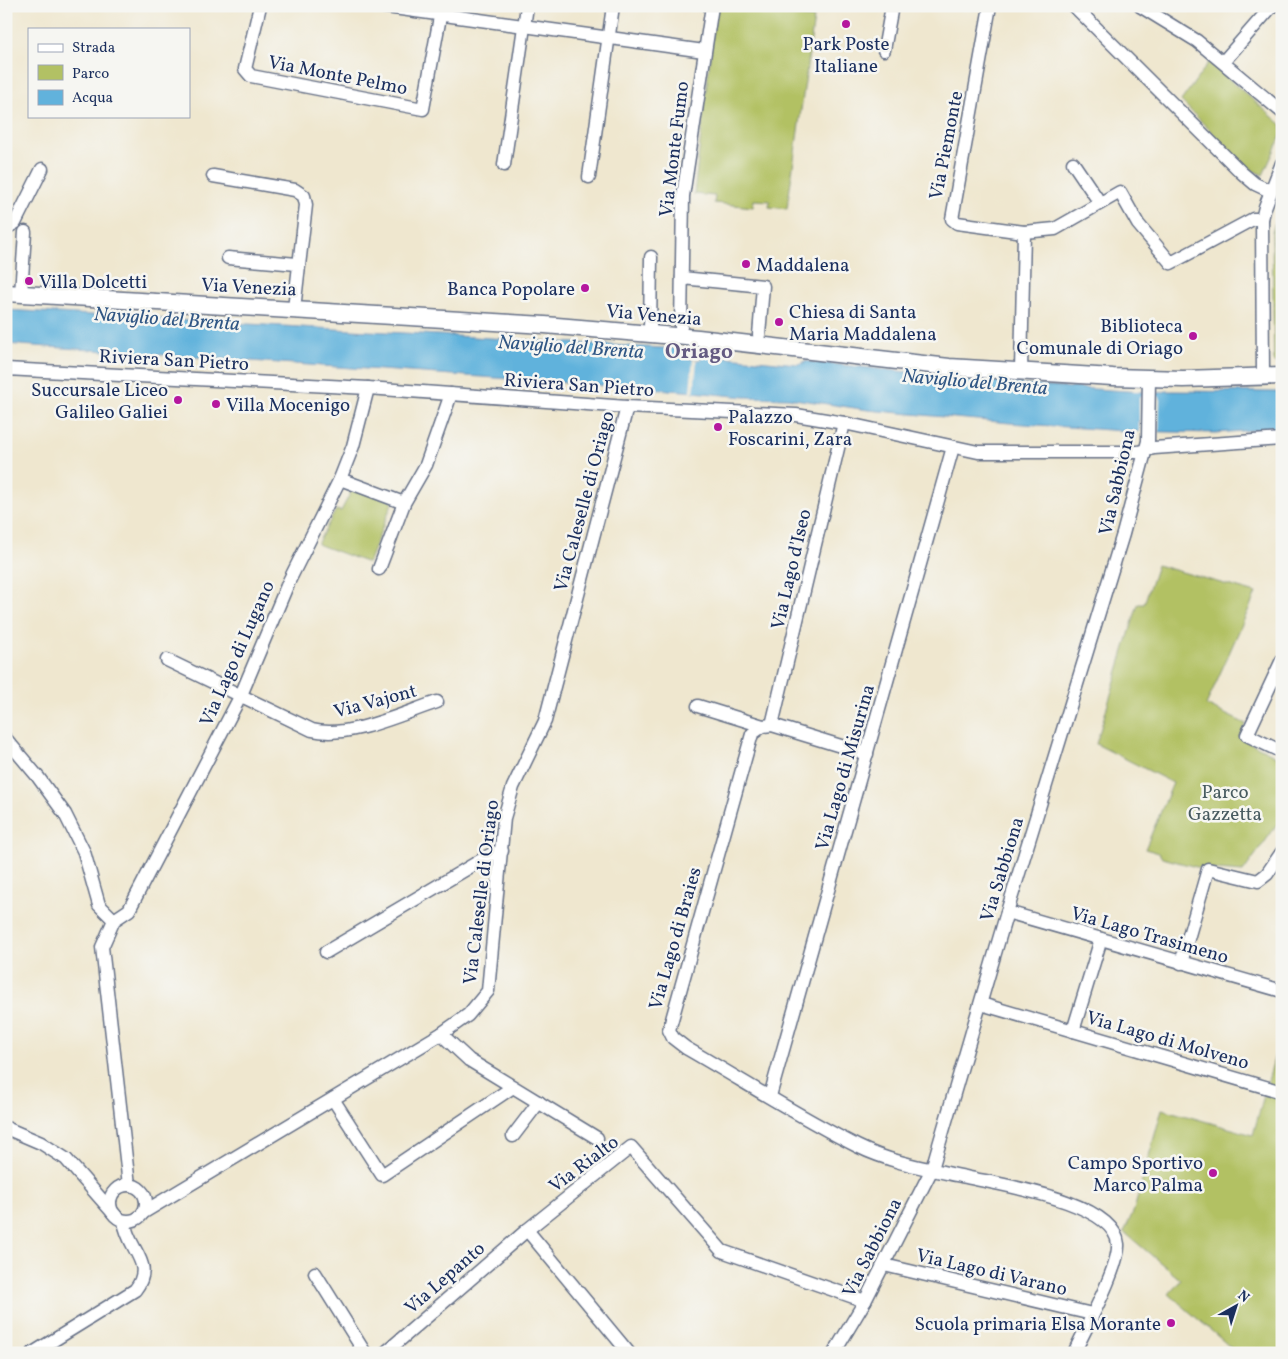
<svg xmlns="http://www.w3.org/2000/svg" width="1288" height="1359" font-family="Vollkorn,serif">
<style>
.green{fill:#b2c164;stroke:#667861}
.water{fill:#61b2dc;stroke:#3e709d}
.pier{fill:#efe7cf}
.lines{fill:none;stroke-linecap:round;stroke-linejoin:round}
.minor-casing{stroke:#656f86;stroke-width:15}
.major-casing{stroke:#656f86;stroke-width:19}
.minor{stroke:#fff;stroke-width:12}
.major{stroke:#fff;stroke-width:16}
.poi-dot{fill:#b5179e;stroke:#f6f6f2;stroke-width:2}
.labels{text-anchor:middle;stroke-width:5;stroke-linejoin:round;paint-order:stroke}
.poi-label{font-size:19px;fill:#1b2f5e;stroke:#f6f6f2;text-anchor:start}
.street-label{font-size:19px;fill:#1b2f5e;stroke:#f6f6f2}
.park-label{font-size:19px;fill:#485b60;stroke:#f6f6f2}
.water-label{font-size:20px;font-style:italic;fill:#305684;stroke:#f6f6f2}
.quarter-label{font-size:21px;font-weight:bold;fill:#645b82;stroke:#f6f6f2}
</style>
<rect width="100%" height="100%" fill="#f6f6f2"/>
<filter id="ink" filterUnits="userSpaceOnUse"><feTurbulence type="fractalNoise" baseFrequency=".02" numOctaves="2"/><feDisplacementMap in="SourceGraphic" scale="10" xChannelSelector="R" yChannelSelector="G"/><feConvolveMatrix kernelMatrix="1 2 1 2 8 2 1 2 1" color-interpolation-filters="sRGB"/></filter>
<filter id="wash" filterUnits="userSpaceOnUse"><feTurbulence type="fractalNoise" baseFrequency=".0096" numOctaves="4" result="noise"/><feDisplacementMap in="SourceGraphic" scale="20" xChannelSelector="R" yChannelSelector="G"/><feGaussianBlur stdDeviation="1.12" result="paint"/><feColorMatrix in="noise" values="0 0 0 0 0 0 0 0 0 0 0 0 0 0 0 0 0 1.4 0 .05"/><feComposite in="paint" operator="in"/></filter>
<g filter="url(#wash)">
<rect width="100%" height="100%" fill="#efe7cf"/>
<!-- green -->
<g class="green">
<path d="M716,6L814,18L787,209L769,207L770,201L754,200L753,207L714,203L715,196L694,194Z"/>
<path d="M1209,62L1282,125V134L1263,175L1247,168L1181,101Z"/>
<path d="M1282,197V363H1274L1272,233Z"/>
<path d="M353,488L393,501L368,563L317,544L336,510L341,511Z"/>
<path d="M1157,565L1256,593L1206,705L1246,724L1239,737L1282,759V818L1243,872L1204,869L1162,858L1159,853L1145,849L1173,783L1096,744L1138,604H1144Z"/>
<path d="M1282,1030V1353H1237L1169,1294L1181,1280L1124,1232L1134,1210L1162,1109L1253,1135Z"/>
</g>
<!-- water -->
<path class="water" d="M6,310L680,349L690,359L699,360L707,355L797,364L804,363V361L1029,385L1160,393L1166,391L1282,392V428L1216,433L1123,431L1010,423L868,410L788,398L745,397L683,391L6,344Z"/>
<!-- pier -->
<g class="pier">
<path d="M693,359L697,360L694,392H690Z"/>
<path d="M1150,395L1160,397L1159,434H1139V397Z"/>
</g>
</g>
<g filter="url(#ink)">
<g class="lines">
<!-- minor casing -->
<g class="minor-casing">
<g id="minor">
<path d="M260,6L245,69L251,76L423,109L442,6"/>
<path d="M379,6L704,51"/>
<path d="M990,6L952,219L957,223L1024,232L1055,229L1120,192L1138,224L1171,263L1253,219H1262"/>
<path d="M1074,6L1242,173L1255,184L1270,191"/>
<path d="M1140,6L1197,41L1282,112"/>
<path d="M884,50L892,6"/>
<path d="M1224,61L1272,6"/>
<path d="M1073,163L1100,203"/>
<path d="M504,165L527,6"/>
<path d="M213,176L295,190L304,196L306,205L294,309"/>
<path d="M589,177L613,6"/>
<path d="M6,228L15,223L42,169"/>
<path d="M228,258L297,264"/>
<path d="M682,278L763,286L759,335"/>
<path d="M21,294L25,232"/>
<path d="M681,327L683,196L712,6"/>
<path d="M650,333L651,257"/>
<path d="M6,369L368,388L627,407L796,415L844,423L978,452H1138L1154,448L1282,439"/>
<path d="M1021,371L1024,232"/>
<path d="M1263,376L1262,219L1265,207L1282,163"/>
<path d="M340,479L404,503"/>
<path d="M379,569L404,503L426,465L451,394"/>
<path d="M167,660L312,730C349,739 401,714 437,702"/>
<path d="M1282,660L1247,735L1282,752"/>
<path d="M698,706L763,726"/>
<path d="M772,725L844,423"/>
<path d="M6,739L38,777L65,814L84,852L99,905L114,920"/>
<path d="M867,754L772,725L763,726L752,734L669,1030L673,1038L686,1048C742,1080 799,1117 857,1146C891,1163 929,1169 966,1177C1000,1185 1114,1201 1118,1244C1120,1266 1084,1331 1074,1353"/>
<path d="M1007,912L1282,991"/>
<path d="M326,952L490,855L502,851"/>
<path d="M1181,963L1208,869L1258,881L1267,874L1282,852"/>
<path d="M981,1004L1282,1092"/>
<path d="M1073,1031L1101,939"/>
<path d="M441,1034L469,1060L597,1138"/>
<path d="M770,1096L953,447"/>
<path d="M333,1099L382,1175L513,1087"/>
<path d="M6,1128L41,1143L66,1159L115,1215"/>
<path d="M513,1136L539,1102"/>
<path d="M129,1185L102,947L114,920L129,910L241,695L289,581L340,479L353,446L368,388"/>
<circle cx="128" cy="1203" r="18"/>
<path d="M144,1212L441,1034L468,1015L488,991L504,818L513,787L545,721L627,407"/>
<path d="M527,1230L629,1353"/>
<path d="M884,1265L1092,1314"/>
<path d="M315,1273L365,1353"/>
<path d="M33,1353L135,1290C156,1263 128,1251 124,1221"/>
<path d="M385,1353L527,1230L631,1147L722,1251L865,1301"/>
<path d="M834,1353L865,1301L932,1169L936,1155L1007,912L1123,534L1148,441L1149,377"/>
</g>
</g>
<!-- major casing -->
<g class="major-casing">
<path id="major" d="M6,293L545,325L698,338L949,367L1113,377L1183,379L1282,376"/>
</g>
<!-- minor -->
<use href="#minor" class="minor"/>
<!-- major -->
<use href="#major" class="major"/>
</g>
</g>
<!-- markers -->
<g class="poi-dot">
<circle cx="846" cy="24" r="5"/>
<circle cx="746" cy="264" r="5"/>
<circle cx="29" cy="281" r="5"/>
<circle cx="585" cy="288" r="5"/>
<circle cx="779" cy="322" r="5"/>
<circle cx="1193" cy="336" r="5"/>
<circle cx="178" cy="400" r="5"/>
<circle cx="216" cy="404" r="5"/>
<circle cx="718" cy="427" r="5"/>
<circle cx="1213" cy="1173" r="5"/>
<circle cx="1171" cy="1323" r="5"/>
</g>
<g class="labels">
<!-- poi labels -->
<g class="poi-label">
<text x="846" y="50" text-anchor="middle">Park Poste<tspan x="846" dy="22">Italiane</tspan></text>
<text x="756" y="271">Maddalena</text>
<text x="39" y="288">Villa Dolcetti</text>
<text x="575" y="295" text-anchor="end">Banca Popolare</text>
<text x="789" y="318">Chiesa di Santa<tspan x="789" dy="22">Maria Maddalena</tspan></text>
<text x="1183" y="332" text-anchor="end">Biblioteca<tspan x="1183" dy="22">Comunale di Oriago</tspan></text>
<text x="168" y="396" text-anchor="end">Succursale Liceo<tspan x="168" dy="22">Galileo Galiei</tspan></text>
<text x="226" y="411">Villa Mocenigo</text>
<text x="728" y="423">Palazzo<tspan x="728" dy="22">Foscarini, Zara</tspan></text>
<text x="1203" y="1169" text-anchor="end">Campo Sportivo<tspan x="1203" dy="22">Marco Palma</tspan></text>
<text x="1161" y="1330" text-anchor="end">Scuola primaria Elsa Morante</text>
</g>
<!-- street labels -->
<g class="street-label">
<text transform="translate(338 74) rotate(11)" y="7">Via Monte Pelmo</text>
<text transform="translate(945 145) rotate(-79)" y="7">Via Piemonte</text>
<text transform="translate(673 149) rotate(-83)" y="7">Via Monte Fumo</text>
<text transform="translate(249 286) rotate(3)" y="7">Via Venezia</text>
<text transform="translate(654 314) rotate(5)" y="7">Via Venezia</text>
<text transform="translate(174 359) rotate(3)" y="7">Riviera San Pietro</text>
<text transform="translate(579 384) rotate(4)" y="7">Riviera San Pietro</text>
<text transform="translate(1116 482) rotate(-77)" y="7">Via Sabbiona</text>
<text transform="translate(583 501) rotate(-75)" y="7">Via Caleselle di Oriago</text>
<text transform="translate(790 569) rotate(-77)" y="7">Via Lago d'Iseo</text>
<text transform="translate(236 653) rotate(-66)" y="7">Via Lago di Lugano</text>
<text transform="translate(375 700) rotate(-15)" y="7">Via Vajont</text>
<text transform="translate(844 767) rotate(-74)" y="7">Via Lago di Misurina</text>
<text transform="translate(1001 869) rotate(-73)" y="7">Via Sabbiona</text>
<text transform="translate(480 892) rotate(-83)" y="7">Via Caleselle di Oriago</text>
<text transform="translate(1150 934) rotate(16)" y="7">Via Lago Trasimeno</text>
<text transform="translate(674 938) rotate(-74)" y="7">Via Lago di Braies</text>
<text transform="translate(1168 1039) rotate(16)" y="7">Via Lago di Molveno</text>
<text transform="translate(583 1163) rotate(-37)" y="7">Via Rialto</text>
<text transform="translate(871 1247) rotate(-63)" y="7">Via Sabbiona</text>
<text transform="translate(992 1271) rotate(13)" y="7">Via Lago di Varano</text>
<text transform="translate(444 1277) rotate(-41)" y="7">Via Lepanto</text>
</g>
<!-- park labels -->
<g class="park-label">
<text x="1225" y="798">Parco<tspan x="1225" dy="22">Gazzetta</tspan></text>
</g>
<!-- water labels -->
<g class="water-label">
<text transform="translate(167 318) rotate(4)" y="7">Naviglio del Brenta</text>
<text transform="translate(571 346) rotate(4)" y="7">Naviglio del Brenta</text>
<text transform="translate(975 381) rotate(5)" y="7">Naviglio del Brenta</text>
</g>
<!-- quarter labels -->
<g class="quarter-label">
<text x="699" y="358">Oriago</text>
</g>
</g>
<!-- margin -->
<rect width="1288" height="1359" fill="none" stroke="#f6f6f2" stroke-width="25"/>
<!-- legend -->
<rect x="28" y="28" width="162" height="90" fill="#f6f6f2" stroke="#9ea6b7"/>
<rect x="38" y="44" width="25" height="8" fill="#ffffff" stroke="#9ea6b7"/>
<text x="72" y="52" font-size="15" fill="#1b2f5e">Strada</text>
<rect x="38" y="65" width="25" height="15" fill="#b2c164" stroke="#9ea6b7"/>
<text x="72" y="78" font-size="15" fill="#1b2f5e">Parco</text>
<rect x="38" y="90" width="25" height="15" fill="#61b2dc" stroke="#9ea6b7"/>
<text x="72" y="102" font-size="15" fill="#1b2f5e">Acqua</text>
<!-- north arrow -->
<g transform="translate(1236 1306) rotate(39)" stroke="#f6f6f2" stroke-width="4" paint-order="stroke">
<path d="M0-4L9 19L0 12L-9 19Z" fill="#1b2f5e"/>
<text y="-8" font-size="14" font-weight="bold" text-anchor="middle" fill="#1b2f5e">N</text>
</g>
</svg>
